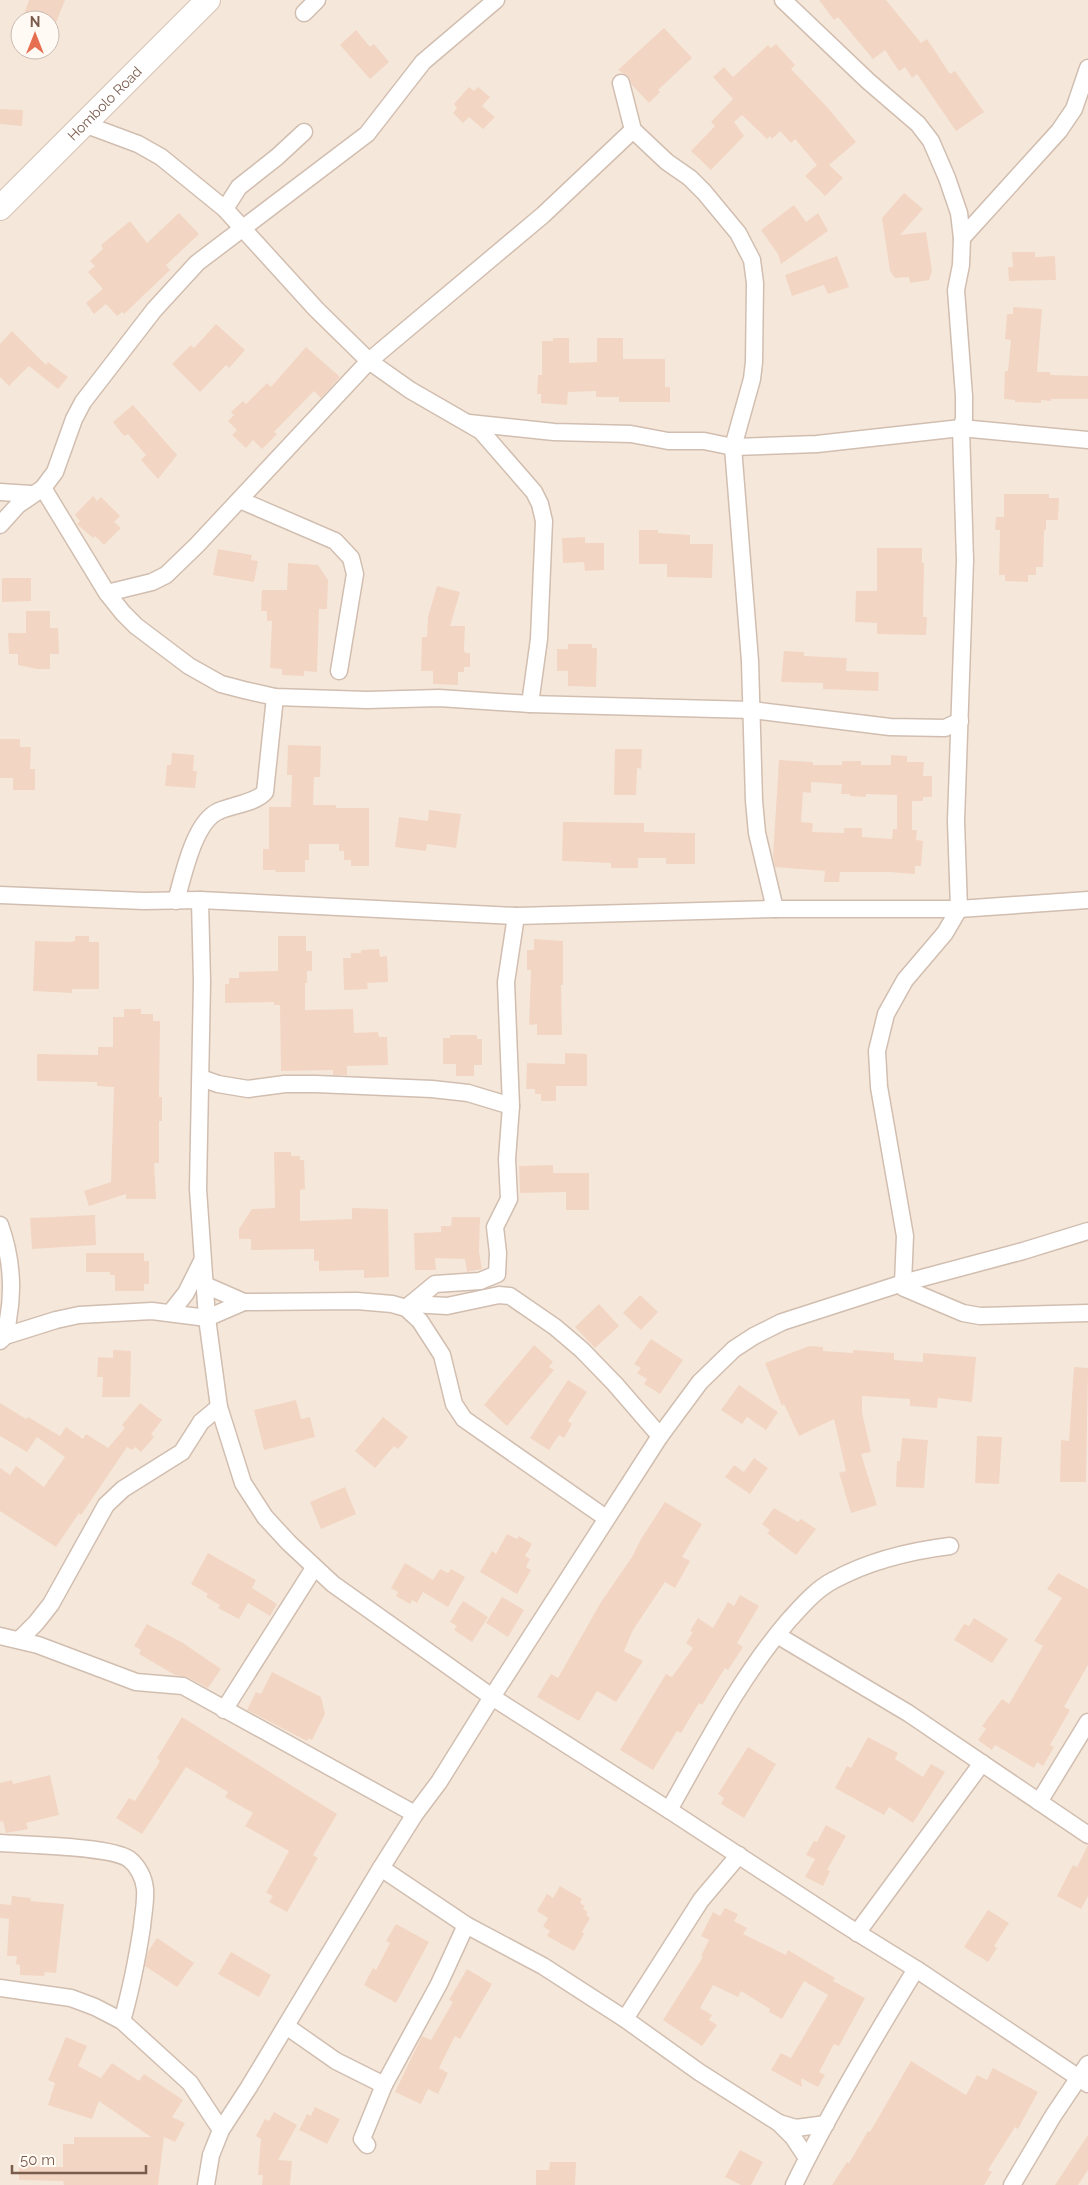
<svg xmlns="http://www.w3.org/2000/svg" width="1088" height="2185" font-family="Raleway,sans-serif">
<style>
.residential{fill:#f5e8da;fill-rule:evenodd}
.building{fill:#f3d5c3;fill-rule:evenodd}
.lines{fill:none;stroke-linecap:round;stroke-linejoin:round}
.street-casing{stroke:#d1beb0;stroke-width:19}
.secondary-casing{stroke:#d6c0b0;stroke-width:26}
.street{stroke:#fff;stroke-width:16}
.secondary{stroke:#fff;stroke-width:24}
.labels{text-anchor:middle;stroke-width:4.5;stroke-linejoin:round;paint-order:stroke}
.street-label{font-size:14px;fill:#7a5c4d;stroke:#fffaf3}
</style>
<rect width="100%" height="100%" fill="#fdf6ec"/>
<!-- residential -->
<path class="residential" d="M0,0H1088V2185H0ZM20,20H50V50H20Z"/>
<!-- building -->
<g class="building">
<path d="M29,0H65L55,25L50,24V20H22Z"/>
<path d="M819,0H886L921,43L927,39L950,74L955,71L984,112L956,131L917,74L912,78L905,67L899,71L885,50L873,59L838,17L834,20Z"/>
<path d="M664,28L692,58L658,90L660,92L649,103L632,85L628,76L618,70Z"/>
<path d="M356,30L370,47L374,44L389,62L370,79L340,45Z"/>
<path d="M776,44L795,65L791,69L828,108L856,142L829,165L843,178L825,196L805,176L817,165L795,139L791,143L780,131L772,139L770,136L767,139L742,115L734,122L744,136L711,170L691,151L715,126L711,122L733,99L713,77L724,67L733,77L768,45L771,48Z"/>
<path d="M469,87L474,91L478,87L490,97L482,106L495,117L483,129L469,117L463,123L453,113L457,108L454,104Z"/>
<path d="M0,109L23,110L22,126L0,124Z"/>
<path d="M904,193L923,209L900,235L926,232L932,271L929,280L910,283L909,277L895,278L890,271L882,218Z"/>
<path d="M794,205L806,222L818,213L828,231L781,264L778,254L761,230Z"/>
<path d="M179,213L199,234L166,265L170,270L124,314L122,312L117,316L106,304L94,314L86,303L103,289L88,272L95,266L90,261L103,249L101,245L130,221L147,243Z"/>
<path d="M1012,252H1035V257L1055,256L1056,280L1009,281L1008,267H1013Z"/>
<path d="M837,256L849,287L828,294L824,285L792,296L785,275Z"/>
<path d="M1013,307L1042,309L1037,372H1050V375L1088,376V399H1051V401L1041,400V403L1015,402V400L1004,399L1005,371H1008L1011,340L1005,339L1007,314H1013Z"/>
<path d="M216,324L245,350L229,368L226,365L200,392L172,364L191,345L194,348Z"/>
<path d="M12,331L46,365L48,362L68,377L58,389L29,366L9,386L0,377V344Z"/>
<path d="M553,338H569V363L597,362V338H623V359H665V387H670V402H619V397H596V391L568,392L567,405L541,403V394H537L538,375H542V341H553Z"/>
<path d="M306,347L340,377L321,398L314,391L274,432L277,434L262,449L253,440L246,448L232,435L237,430L228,421L234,415L231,412L243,401L246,404L267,383L271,387Z"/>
<path d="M133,405L177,455L158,479L141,460L146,455L128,434L124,436L113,422Z"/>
<path d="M1004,494H1049V498H1059L1058,520H1046V530H1044L1043,567H1036V575H1028V582L1005,581V575H999L1000,530H995L996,517H1004Z"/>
<path d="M93,496L97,501L101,497L120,516L114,522L121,528L104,545L95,536L93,538L77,524L80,521L75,515Z"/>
<path d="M639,530H658V533L690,535V544H713L712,578L667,577V564H639Z"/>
<path d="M585,537V543H604V570L585,571L584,562L563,563L562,538Z"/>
<path d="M877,548H922V563H924L923,617H927L926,635L877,634V623L855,622L856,591H877Z"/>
<path d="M218,549L252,555L251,560L258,561L254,582L213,575Z"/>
<path d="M288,563L318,565L328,580L327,609H319L317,672L304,671V676L282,675V669L270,668L272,621H267V611H261L262,590H287Z"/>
<path d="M2,578H31V601L2,602Z"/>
<path d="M437,586L460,592L450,626H465L464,649L465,653H470V667H464V672H458V685L433,684V671H421L422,637H427L428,617Z"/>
<path d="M26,611H50V628H58L59,654H50V669H37L18,665V654H9L8,633H26Z"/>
<path d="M568,644H592V648H597L596,687L568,686V671H557V649H568Z"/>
<path d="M784,651L804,652V656L847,658L846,671L879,672L878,691L823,689V683L781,682Z"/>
<path d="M0,739H20V747H31L30,769H35V790H13V778H0Z"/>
<path d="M288,745L321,746L320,777H314L313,805H336V808H369V866H351V860H344V851H339V844H309V860H305V872H275L276,870H263V849H269V807H291L292,775H287Z"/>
<path d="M615,749H642L641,769L637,768L636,795H614Z"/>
<path d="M172,753L194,755L193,771H197L195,788L165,786L167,765H171Z"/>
<path d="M891,755L907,756V762H924L923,776H932V797H923V801H912V830H917L916,840L923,841L921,866H915V874L890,872H840L839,882H824L825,871L775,867L773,856L779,760L813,762V765H842V761H861V765H891ZM811,782L842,784L841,794H850V796L866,797V794L897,795V829H893L892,839L862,837V828H844V833L812,832L813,823L801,822L803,792L811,793Z"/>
<path d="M429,810L461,814L456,848L427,844L426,851L395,847L399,817L428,821Z"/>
<path d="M563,822L644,823V832L695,833V864H666V858H638V868H611V863L562,861Z"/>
<path d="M75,936H89V942H99V989H72V993L33,991L35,941L69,942L75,941Z"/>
<path d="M278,936H306V951H312V971H307V983H305V1010L353,1009L354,1033L378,1032L379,1037H387L388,1065L347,1066V1075H333V1070L281,1071L280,1005H274V1002L225,1003V984H229V978H239V972L278,971Z"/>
<path d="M534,939L563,941V985H561L562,1035H537V1024L529,1025L531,970H527V950H534Z"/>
<path d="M379,949L380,957L387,956L388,982L367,983L368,989L344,990L343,958H351V953H361V950Z"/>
<path d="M124,1009H141V1014H153V1021H160L159,1097H162V1121H159V1163H154L156,1199H126V1194L89,1206L84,1191L111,1182L114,1087L97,1086V1082L37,1081V1054L98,1055V1047H113V1017H124Z"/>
<path d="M450,1035H477V1039H482V1065H474V1076H456V1064H443V1038H450Z"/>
<path d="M565,1053L587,1054V1086H556V1101H541V1094H535V1089H526L527,1063L565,1064Z"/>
<path d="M274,1152H291V1156H300V1160H304L305,1189L300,1190V1221L352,1219V1208L388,1209L389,1277L364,1278V1270L319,1271V1261H314V1249L251,1250V1239H239V1229L252,1209L275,1208Z"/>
<path d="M553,1165V1173H589V1210H566V1192L520,1193L519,1166Z"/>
<path d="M95,1215L96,1245L32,1249L30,1218Z"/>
<path d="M452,1217H480L479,1252L482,1269L467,1272L465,1259L435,1258L436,1270H415L414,1233L441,1232V1226H451Z"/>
<path d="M86,1253H144V1261H149V1284H144V1291H115V1275H110V1272H86Z"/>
<path d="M640,1295L658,1312L641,1330L623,1313Z"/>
<path d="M599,1304L619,1326L595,1348L575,1327Z"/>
<path d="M651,1339L683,1360L660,1394L644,1384L647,1379L637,1373L641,1368L634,1364Z"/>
<path d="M534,1345L553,1362L549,1367L554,1370L507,1426L484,1405Z"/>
<path d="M809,1346L823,1347V1351L853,1353V1350L894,1353V1360L923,1362V1353L976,1357L972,1402L938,1398L937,1408L910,1406V1399L862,1396V1413L871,1452L861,1454L877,1505L851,1513L839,1473L846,1471L834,1419L799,1436L784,1404L782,1406L765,1363Z"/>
<path d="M113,1350L131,1351L130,1397H102L103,1377H97L98,1357L113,1358Z"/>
<path d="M1074,1367L1088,1368L1086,1482H1060L1061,1440L1069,1441Z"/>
<path d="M568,1380L587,1392L568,1421L572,1424L564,1438L559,1435L549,1450L530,1438Z"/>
<path d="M739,1385L778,1412L766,1430L747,1417L742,1424L721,1410Z"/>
<path d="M296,1400L301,1419L310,1417L315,1437L264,1450L254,1410Z"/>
<path d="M0,1403L26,1419L28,1417L60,1436L66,1427L83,1439L86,1434L108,1448L125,1428L122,1425L140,1403L162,1420L151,1434L154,1437L141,1452L135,1447L132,1450L127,1447L81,1515L79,1513L56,1547L0,1511V1468L10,1475L16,1466L44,1487L65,1457L37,1437L27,1452L0,1436Z"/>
<path d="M383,1417L408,1437L398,1449L394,1446L375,1468L355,1451Z"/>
<path d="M977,1436L1002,1437L999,1484L975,1483Z"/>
<path d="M902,1438L928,1440L924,1488L896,1487L897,1461H900Z"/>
<path d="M754,1458L768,1468L750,1494L725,1477L734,1465L744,1472Z"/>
<path d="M345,1487L356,1514L321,1529L310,1502Z"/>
<path d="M665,1502L702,1524L682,1557L690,1561L675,1588L665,1582L633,1630L624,1651L643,1661L616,1702L597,1691L579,1721L537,1697L551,1674L558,1678L601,1602L632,1557L641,1539Z"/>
<path d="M774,1508L798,1522L801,1519L816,1529L796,1555L767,1533L770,1530L762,1524Z"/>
<path d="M507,1534L517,1539L519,1536L532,1544L525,1556L530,1559L526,1567L531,1570L517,1594L480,1572L492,1551L496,1554Z"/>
<path d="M208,1553L256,1580L252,1588L277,1604L270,1616L248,1603L239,1619L218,1608L220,1605L206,1597L208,1594L191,1584Z"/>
<path d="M405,1563L433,1580L440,1569L448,1573L451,1569L465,1577L448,1607L423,1592L417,1603L412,1600L410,1604L396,1596L398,1592L391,1588Z"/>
<path d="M1058,1573L1088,1589V1665L1064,1707L1070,1710L1050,1745L1054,1747L1043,1766L1037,1762L1034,1768L995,1745L992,1750L978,1740L986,1729L982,1726L1002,1699L1009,1704L1043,1646L1034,1641L1062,1598L1047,1589Z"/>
<path d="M740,1595L759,1606L737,1643L743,1647L728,1670L725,1668L702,1705L699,1703L681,1733L677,1731L653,1770L620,1750L666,1674L672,1677L693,1648L686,1643L693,1632L690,1631L698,1618L713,1628L728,1602L734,1606Z"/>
<path d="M502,1597L524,1610L508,1637L486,1623Z"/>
<path d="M463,1601L488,1617L472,1642L454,1630L457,1626L450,1622Z"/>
<path d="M974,1618L1008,1639L992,1663L954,1640L964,1624L969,1626Z"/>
<path d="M147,1624L183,1643L221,1669L208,1688L187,1677L175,1675L139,1654L141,1650L134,1646Z"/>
<path d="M272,1672L321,1697L325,1714L312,1740L309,1738L307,1741L247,1710L256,1692L261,1694Z"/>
<path d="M182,1717L337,1814L313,1855L318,1858L287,1912L269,1902L273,1896L266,1893L289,1851L245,1826L253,1813L225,1797L228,1792L186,1767L142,1834L116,1818L129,1798L135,1801L160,1761L157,1758Z"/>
<path d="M868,1737L898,1753L895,1759L923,1777L931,1764L945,1772L913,1823L889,1807L884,1815L835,1788L847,1766L851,1768Z"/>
<path d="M748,1747L776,1764L744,1818L721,1804L724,1798L718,1794Z"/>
<path d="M50,1775L59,1815L26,1823L28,1829L6,1833L3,1821L0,1822V1783L12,1780L13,1784Z"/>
<path d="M826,1825L846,1836L827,1870L830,1871L823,1886L805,1877L815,1859L806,1855L814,1841L817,1842Z"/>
<path d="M1088,1845V1896L1081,1909L1057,1896L1073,1865L1077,1867Z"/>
<path d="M560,1886L582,1899L580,1903L585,1906L583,1909L588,1912L586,1915L590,1918L582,1932L584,1934L574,1951L547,1936L550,1931L543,1926L548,1918L537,1911L547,1894L553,1898Z"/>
<path d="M12,1896L31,1898L30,1901L64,1904L56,1973L45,1972L44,1976L20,1975V1965L16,1964L17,1956H7L9,1919L0,1918V1904L11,1905Z"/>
<path d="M725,1908L738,1914L734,1921L747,1928L743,1934L786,1955L788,1950L835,1978L833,1981L865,1998L839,2046L834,2044L819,2072L825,2075L818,2087L801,2078L802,2087L771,2070L781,2053L791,2058L828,1995L804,1981L782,2019L769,2012L770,2009L741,1991L738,1997L713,1985L700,2008L712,2015L709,2020L717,2025L702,2046L663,2020L703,1957L701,1956L709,1940L701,1936L713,1912L720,1916Z"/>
<path d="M988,1910L1009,1923L994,1946L997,1948L988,1962L964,1947Z"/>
<path d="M396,1924L429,1942L396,2003L364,1985L373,1968L376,1970L390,1943L386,1941Z"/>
<path d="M157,1938L194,1963L177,1987L145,1966L148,1952Z"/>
<path d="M231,1952L271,1975L259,1997L218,1974Z"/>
<path d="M467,1969L492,1984L460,2039L455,2036L439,2068L448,2073L438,2094L428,2089L421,2104L395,2092L422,2036L431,2040L453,2002L449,2000Z"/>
<path d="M66,2037L87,2046L78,2066L101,2078L112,2063L139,2081L144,2074L183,2100L172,2117L185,2123L175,2142L164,2137L158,2185H64L63,2181L19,2180V2166L63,2167V2144H74V2137H151L99,2101L92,2119L48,2105L55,2083L48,2080Z"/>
<path d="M911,2061L966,2095L977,2075L987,2080L993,2068L1038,2092L1018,2129L1015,2127L988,2170L992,2172L984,2185H832L847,2162L849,2163L868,2131L870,2132Z"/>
<path d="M315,2107L340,2119L327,2144L299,2130L307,2114L311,2116Z"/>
<path d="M274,2112L297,2125L278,2160L292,2161L290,2185H262L263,2175H258L261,2139L256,2136L265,2119L269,2121Z"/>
<path d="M1088,2135V2170L1078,2185H1055Z"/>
<path d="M740,2150L763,2162L751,2185H741L725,2177Z"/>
<path d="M550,2162H576L575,2185H536V2170H549Z"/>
</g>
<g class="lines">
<!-- street casing -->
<g class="street-casing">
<g id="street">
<path d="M783,0L868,81L918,124L931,141L947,178L959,213L962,238L961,265L956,290L964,396V419L961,428L965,560L956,821L959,909L945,933L905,980L886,1014L877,1051L879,1087L905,1236L903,1283"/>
<path d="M304,13L317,0"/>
<path d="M621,83L633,130L667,162L690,178L704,192L738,233L752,260L755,283L754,362L752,379L733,447L750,661L754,801L757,833L775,909"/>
<path d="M84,124L138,144L161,157L225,209L316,309L369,361L410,390L481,431L534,492L540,504L544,521L539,639L530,704"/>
<path d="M225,209L239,187L277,157L304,132"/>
<path d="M962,238L1059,131L1074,109L1088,68"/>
<path d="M469,423L554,432L631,434L668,441H704L733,447L817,444L961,428L1088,440"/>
<path d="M43,488L107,593L123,613L136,626L189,666L221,684L244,690L275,697L367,700L439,698L530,704L752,710L890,727L945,728L960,721"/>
<path d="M0,492L31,494"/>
<path d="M240,500L335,541L351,558L355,574L339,671"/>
<path d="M0,525L18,505L43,488L55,472L74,419L83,402L154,310L197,263L367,134L423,62L496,0"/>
<path d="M107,593L152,582L166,575L197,545L369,361L543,215L633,130"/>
<path d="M0,895L144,901L200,900L516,916L775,909H959L1088,900"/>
<path d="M200,900L202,982L198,1189L207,1318L219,1407L243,1483L265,1517L289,1543L333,1584L492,1697L669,1810L845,1925L916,1969L1088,2084"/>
<path d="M176,901C183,877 194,821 219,811C232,805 256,803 265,792L275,697"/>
<path d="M201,1078L218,1084L248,1089L285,1084H316L432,1089L468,1093L511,1106L507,1159L509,1199L495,1227L498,1253L497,1274L480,1281L435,1284L406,1308"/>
<path d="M511,1106L506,982L516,916"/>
<path d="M0,1225C11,1256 14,1288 8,1320C7,1329 7,1335 0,1341"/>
<path d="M205,1285L244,1302L357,1301L392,1304L406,1308L420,1321L442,1355L454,1404L464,1419L606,1518"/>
<path d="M904,1288L963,1313L980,1316L1088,1313"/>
<path d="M411,1304L447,1306L499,1295L510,1296L555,1327L582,1350L615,1384L660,1436"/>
<path d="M171,1312L186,1293L202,1261"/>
<path d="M5,1336L56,1320L79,1315L152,1311L207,1318L244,1302"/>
<path d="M777,1635L908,1713L1088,1835"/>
<path d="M0,1636L38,1645L136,1682L183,1686L415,1814"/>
<path d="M19,1640L36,1623L51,1604L106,1505L123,1489L182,1452L201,1422L219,1407"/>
<path d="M224,1710L314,1568"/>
<path d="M1039,1802L1088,1722"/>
<path d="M669,1810C706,1745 740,1677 789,1620C802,1606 816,1589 834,1580C871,1560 909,1551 950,1546"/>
<path d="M0,1843C26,1845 111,1846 129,1859C138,1866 144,1878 145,1889C146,1902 143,1914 142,1927C137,1959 131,1990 122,2021"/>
<path d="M381,1868L466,1925L543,1966L625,2019L699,2072L779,2123L793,2137L807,2158"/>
<path d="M857,1933L982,1763"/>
<path d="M0,1988L71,1998L95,2007L122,2021L190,2083L221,2130"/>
<path d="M625,2019L701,1900L739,1855"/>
<path d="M286,2026L336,2061L384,2085"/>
<path d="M779,2123L796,2128L826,2124"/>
<path d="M367,2145L362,2139L384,2085L439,1984L466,1925"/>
<path d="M206,2185L211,2155L221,2130L249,2087L381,1868L415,1814L439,1782L492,1697L660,1436L700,1382L734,1349L754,1336L782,1322L903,1283L1023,1251L1088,1231"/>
<path d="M794,2185C830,2111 873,2039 916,1969"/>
<path d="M1012,2185L1053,2116L1088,2064"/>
</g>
</g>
<!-- secondary casing -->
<g class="secondary-casing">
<g id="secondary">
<path id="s1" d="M0,208L208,0"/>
</g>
</g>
<!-- street -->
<use href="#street" class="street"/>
<!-- secondary -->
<use href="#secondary" class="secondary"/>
</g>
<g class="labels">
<!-- street labels -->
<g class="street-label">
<text dy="5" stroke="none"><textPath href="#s1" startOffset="148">Hombolo Road</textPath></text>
</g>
</g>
<!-- north arrow -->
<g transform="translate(35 35)"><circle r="24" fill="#fffaf3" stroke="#cabbb1"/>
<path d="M0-4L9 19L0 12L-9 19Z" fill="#e76f51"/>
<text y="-8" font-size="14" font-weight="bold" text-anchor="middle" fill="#7a5c4d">N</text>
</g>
<!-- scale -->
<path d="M12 2165v8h134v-8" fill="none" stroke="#7a5c4d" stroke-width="2.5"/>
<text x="20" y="2165" font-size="15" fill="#7a5c4d" stroke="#fffaf3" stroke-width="4" paint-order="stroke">50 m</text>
</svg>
